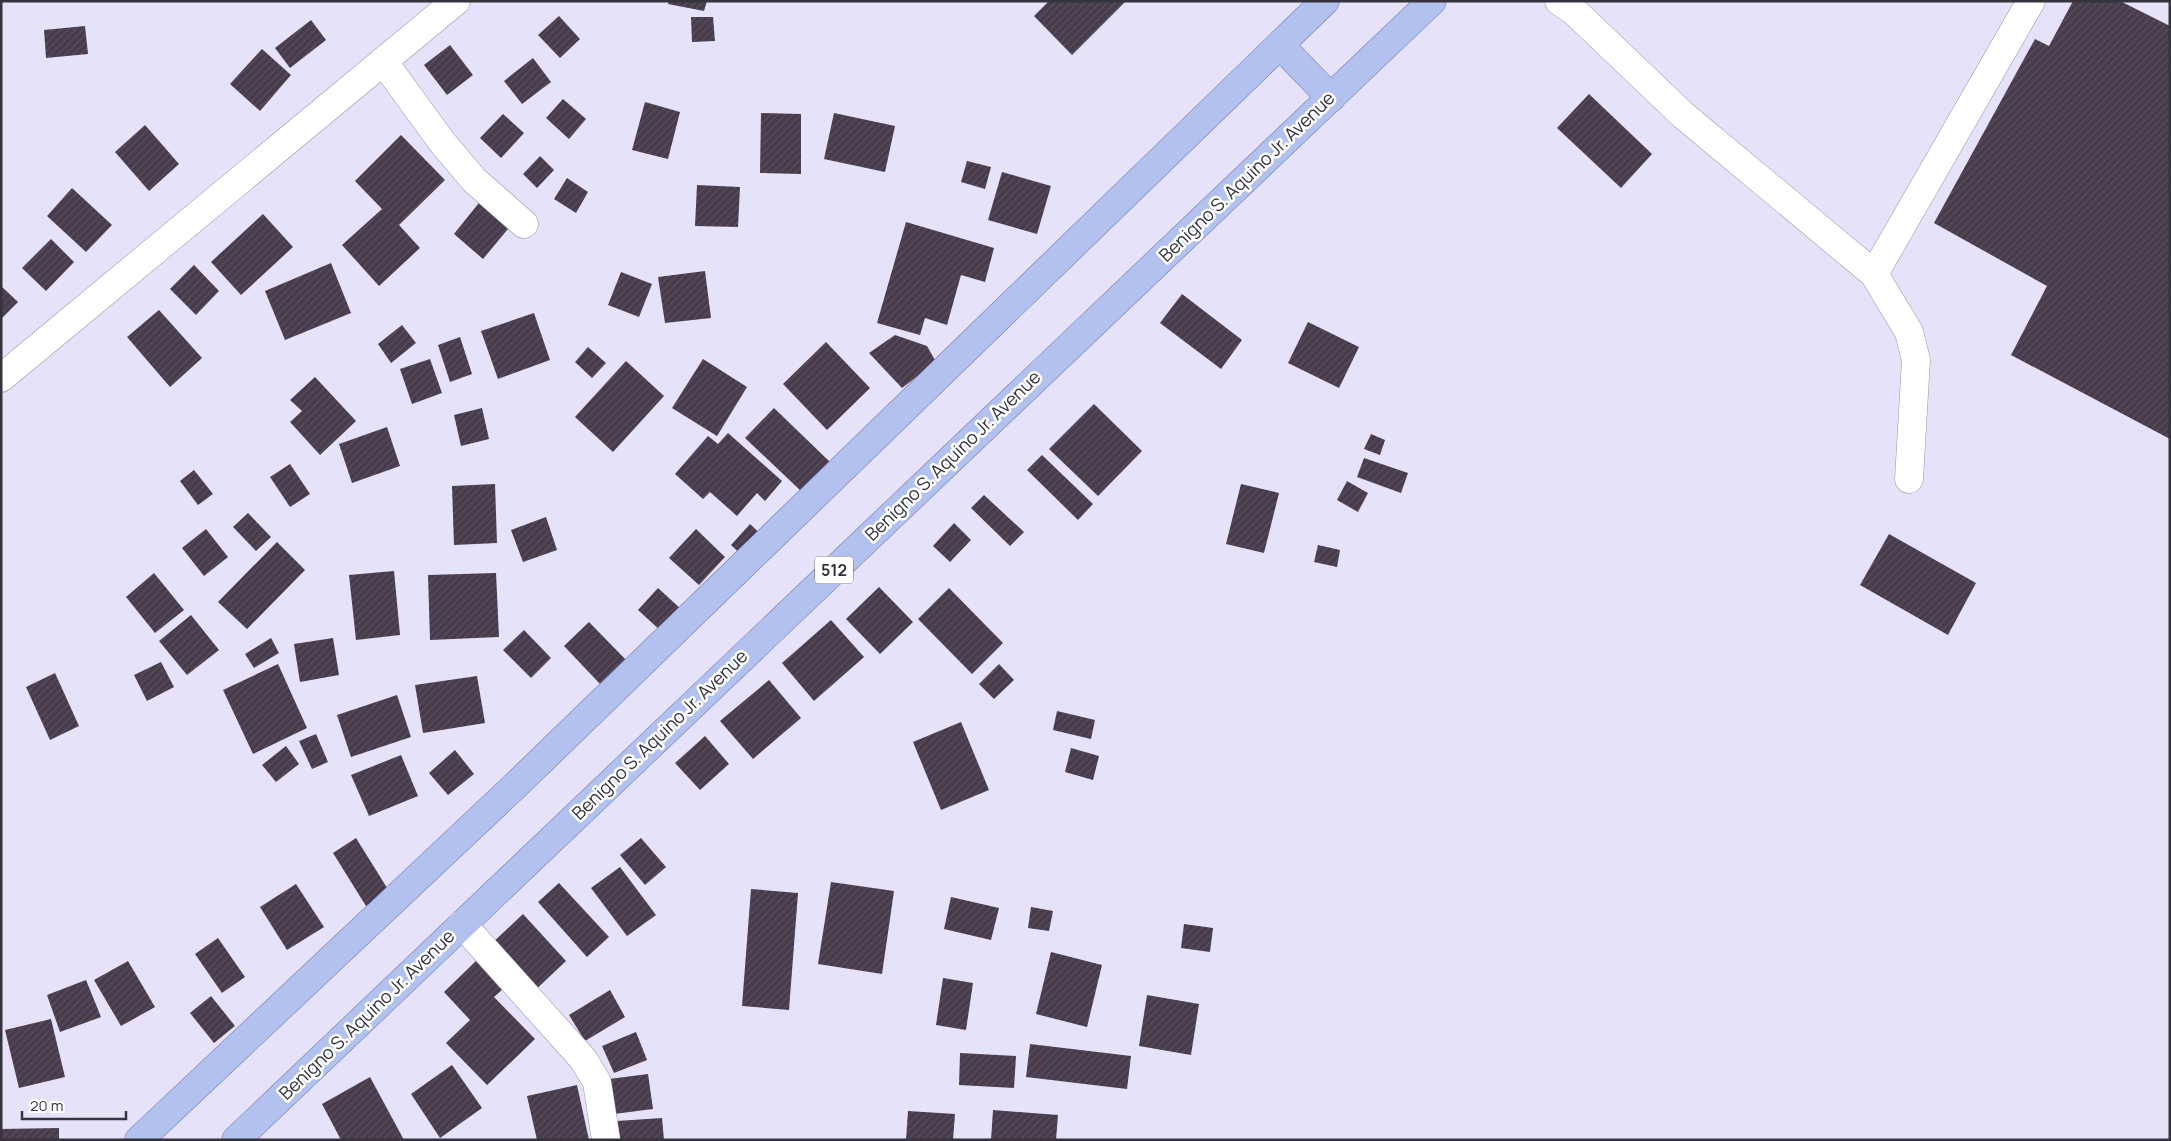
<svg xmlns="http://www.w3.org/2000/svg" width="2171" height="1141" font-family="Manrope,sans-serif">
<style>
.building{fill:url(#building-hatch)}
.lines{fill:none;stroke-linecap:round;stroke-linejoin:round}
.minor-casing{stroke:#9692a9;stroke-width:29}
.major-casing{stroke:#6674aa;stroke-width:29}
.minor{stroke:#fff;stroke-width:28}
.major{stroke:#b3c1ef;stroke-width:28}
.labels{text-anchor:middle;stroke-width:5;stroke-linejoin:round;paint-order:stroke}
.shield{fill:#fff;stroke:#727076;stroke-width:1}
.shield-label{font-size:16px;font-weight:bold;fill:#35333c}
.street-label{font-size:18px;fill:#35333c;stroke:#fff}
</style>
<defs>
<pattern id="building-hatch" width="6" height="6" patternUnits="userSpaceOnUse" patternTransform="scale(1.25)"><rect width="6" height="6" fill="#473b4c"/><path d="M-1 1l2-2M0 6l6-6M5 7l2-2" fill="none" stroke="#594f5e"/></pattern>
</defs>
<rect width="100%" height="100%" fill="#e6e2fa"/>
<!-- building -->
<g class="building">
<path d="M669,1H707L704,11L668,4Z"/>
<path d="M1049,1H1126L1072,55L1034,16Z"/>
<path d="M2073,1H2120L2170,26V439L2011,355L2047,286L1934,223L2035,39L2049,46Z"/>
<path d="M559,16L580,39L560,58L538,35Z"/>
<path d="M691,17H713L715,41L692,42Z"/>
<path d="M311,20L326,40L290,68L275,48Z"/>
<path d="M85,26L88,54L46,58L44,30Z"/>
<path d="M450,45L473,75L447,95L424,65Z"/>
<path d="M262,49L291,75L260,111L230,84Z"/>
<path d="M533,58L551,82L522,104L504,81Z"/>
<path d="M1589,94L1652,154L1621,188L1557,128Z"/>
<path d="M563,99L586,119L569,139L546,118Z"/>
<path d="M645,102L680,112L668,159L632,150Z"/>
<path d="M761,113L801,114V174L760,173Z"/>
<path d="M834,113L895,126L885,172L824,159Z"/>
<path d="M503,114L524,133L501,158L480,138Z"/>
<path d="M145,125L179,164L149,191L115,152Z"/>
<path d="M401,135L445,180L399,225L420,248L379,286L342,245L382,209L355,181Z"/>
<path d="M540,156L554,170L537,188L523,174Z"/>
<path d="M967,161L991,167L985,189L961,182Z"/>
<path d="M1002,172L1051,186L1037,234L988,220Z"/>
<path d="M567,178L588,192L576,213L554,199Z"/>
<path d="M697,185L740,187L738,227L695,226Z"/>
<path d="M72,188L112,225L86,252L47,216Z"/>
<path d="M482,199L512,224L483,259L454,234Z"/>
<path d="M263,214L293,247L241,295L211,262Z"/>
<path d="M906,222L994,248L985,282L961,275L947,325L925,318L920,335L877,323Z"/>
<path d="M51,239L74,262L46,291L22,268Z"/>
<path d="M331,263L351,313L285,340L265,291Z"/>
<path d="M194,265L219,291L196,315L170,289Z"/>
<path d="M705,271L711,318L665,323L658,277Z"/>
<path d="M621,272L652,284L639,317L608,305Z"/>
<path d="M1,286L18,302L1,319Z"/>
<path d="M1182,294L1242,340L1221,369L1160,323Z"/>
<path d="M159,310L202,358L170,387L127,337Z"/>
<path d="M534,313L550,360L498,379L481,331Z"/>
<path d="M1308,322L1359,347L1339,388L1288,363Z"/>
<path d="M402,325L416,343L391,363L378,344Z"/>
<path d="M895,335L927,346L936,362L902,388L869,353Z"/>
<path d="M460,337L472,374L450,382L438,345Z"/>
<path d="M826,342L870,388L827,430L783,384Z"/>
<path d="M588,347L606,363L592,378L575,362Z"/>
<path d="M430,359L442,393L412,404L400,369Z"/>
<path d="M703,359L747,387L717,436L672,408Z"/>
<path d="M626,361L664,396L613,452L575,417Z"/>
<path d="M315,377L356,421L320,455L290,422L302,411L290,400Z"/>
<path d="M1094,404L1142,451L1098,496L1049,449Z"/>
<path d="M482,408L489,439L461,446L454,415Z"/>
<path d="M774,408L830,462L802,492L745,438Z"/>
<path d="M387,427L400,466L352,483L339,444Z"/>
<path d="M728,433L782,481L765,501L757,493L737,516L710,492L703,499L675,474L708,436L718,444Z"/>
<path d="M1371,434L1385,440L1380,455L1364,449Z"/>
<path d="M1042,455L1093,504L1078,520L1027,470Z"/>
<path d="M1364,458L1408,473L1401,493L1357,477Z"/>
<path d="M290,464L310,494L290,507L270,477Z"/>
<path d="M194,470L213,494L198,505L180,481Z"/>
<path d="M1347,481L1368,493L1358,512L1337,500Z"/>
<path d="M495,484L497,543L454,545L452,486Z"/>
<path d="M1241,484L1279,493L1264,553L1226,544Z"/>
<path d="M984,495L1024,532L1010,546L971,508Z"/>
<path d="M248,513L271,537L256,551L233,527Z"/>
<path d="M546,517L557,550L523,562L511,530Z"/>
<path d="M954,523L971,540L950,562L933,546Z"/>
<path d="M750,524L766,539L747,560L731,545Z"/>
<path d="M206,529L228,557L204,576L182,548Z"/>
<path d="M696,529L725,557L699,585L669,558Z"/>
<path d="M1889,534L1976,583L1948,635L1860,585Z"/>
<path d="M277,542L305,570L247,629L218,602Z"/>
<path d="M1318,545L1340,550L1337,567L1314,562Z"/>
<path d="M394,571L400,635L356,640L349,575Z"/>
<path d="M154,573L184,610L155,633L126,597Z"/>
<path d="M496,573L499,637L430,640L428,575Z"/>
<path d="M879,587L913,622L880,654L846,619Z"/>
<path d="M658,588L682,610L662,632L638,610Z"/>
<path d="M949,588L1003,643L972,674L918,619Z"/>
<path d="M191,615L219,650L187,675L159,641Z"/>
<path d="M831,620L864,657L814,701L782,663Z"/>
<path d="M589,622L627,661L601,685L564,646Z"/>
<path d="M524,630L551,658L531,678L503,650Z"/>
<path d="M271,638L279,653L254,668L245,654Z"/>
<path d="M333,638L339,675L300,682L294,644Z"/>
<path d="M161,662L174,687L147,701L134,675Z"/>
<path d="M278,664L307,728L253,754L223,690Z"/>
<path d="M999,664L1014,680L994,699L979,684Z"/>
<path d="M55,673L79,726L50,740L26,687Z"/>
<path d="M477,676L485,723L423,733L415,685Z"/>
<path d="M769,680L801,718L753,759L720,721Z"/>
<path d="M397,695L411,737L351,757L337,715Z"/>
<path d="M1057,711L1095,720L1091,739L1053,730Z"/>
<path d="M961,722L989,790L941,810L913,742Z"/>
<path d="M316,734L328,762L312,769L299,741Z"/>
<path d="M705,736L729,764L700,790L675,763Z"/>
<path d="M286,746L299,764L276,782L262,765Z"/>
<path d="M1071,748L1099,756L1093,780L1065,772Z"/>
<path d="M455,750L474,774L448,795L429,773Z"/>
<path d="M401,755L418,796L369,816L351,775Z"/>
<path d="M356,838L389,891L366,906L333,853Z"/>
<path d="M641,838L666,867L645,885L620,855Z"/>
<path d="M620,867L656,915L627,936L591,888Z"/>
<path d="M831,882L894,891L882,974L818,964Z"/>
<path d="M559,883L609,937L587,957L538,902Z"/>
<path d="M296,884L324,927L287,950L260,907Z"/>
<path d="M751,889L798,893L789,1010L742,1006Z"/>
<path d="M951,897L999,908L991,940L944,929Z"/>
<path d="M1031,907L1053,911L1049,931L1028,928Z"/>
<path d="M523,914L566,961L529,996L486,949Z"/>
<path d="M1184,924L1213,928L1210,952L1181,948Z"/>
<path d="M218,938L245,977L222,993L195,954Z"/>
<path d="M1051,952L1102,965L1087,1027L1036,1014Z"/>
<path d="M128,961L155,1007L121,1026L94,980Z"/>
<path d="M476,961L503,989L494,997L535,1039L487,1085L446,1043L470,1020L444,992Z"/>
<path d="M943,978L973,983L966,1030L936,1025Z"/>
<path d="M86,980L101,1017L60,1032L47,995Z"/>
<path d="M610,990L625,1017L585,1041L569,1015Z"/>
<path d="M1147,995L1199,1004L1191,1055L1139,1046Z"/>
<path d="M211,996L235,1026L214,1043L190,1013Z"/>
<path d="M51,1019L65,1077L19,1088L5,1030Z"/>
<path d="M636,1032L647,1060L614,1073L602,1046Z"/>
<path d="M1030,1044L1131,1056L1127,1089L1026,1077Z"/>
<path d="M960,1053L1016,1056L1014,1088L959,1085Z"/>
<path d="M452,1065L482,1108L440,1138L411,1094Z"/>
<path d="M648,1074L653,1109L614,1114L609,1079Z"/>
<path d="M370,1077L404,1140H341L322,1104Z"/>
<path d="M577,1085L589,1140H537L527,1096Z"/>
<path d="M993,1110L1058,1115L1056,1140H991Z"/>
<path d="M908,1111L955,1114L953,1140H906Z"/>
<path d="M662,1118L664,1140H618L617,1121Z"/>
<path d="M59,1128V1140H1V1129Z"/>
</g>
<g class="lines">
<!-- minor casing -->
<g class="minor-casing">
<g id="minor">
<path d="M1559,1L1574,11L1683,115L1874,274L1909,332L1916,360L1909,479"/>
<path d="M383,61L442,142L474,180L524,224"/>
<path d="M1874,274L2031,1"/>
<path d="M1,378L456,1"/>
<path d="M462,924L583,1059L597,1082L606,1140"/>
</g>
</g>
<!-- major casing -->
<g class="major-casing">
<g id="major">
<path d="M1280,45L1331,98"/>
<path d="M139,1140L518,783L1325,1"/>
<path d="M236,1140L1432,1"/>
</g>
</g>
<!-- minor -->
<use href="#minor" class="minor"/>
<!-- major -->
<use href="#major" class="major"/>
</g>
<g class="labels">
<!-- shield labels -->
<rect class="shield" x="815" y="556.5" width="38" height="27" rx="4"/>
<g class="shield-label">
<text x="834" y="576">512</text>
</g>
<!-- street labels -->
<g class="street-label">
<text transform="translate(1247 177) rotate(-44)" y="6">Benigno S. Aquino Jr. Avenue</text>
<text transform="translate(953 456) rotate(-44)" y="6">Benigno S. Aquino Jr. Avenue</text>
<text transform="translate(660 735) rotate(-44)" y="6">Benigno S. Aquino Jr. Avenue</text>
<text transform="translate(367 1015) rotate(-44)" y="6">Benigno S. Aquino Jr. Avenue</text>
</g>
</g>
<!-- border -->
<rect width="2171" height="1141" fill="none" stroke="#35333c" stroke-width="5"/>
<!-- scale -->
<path d="M22 1111v8h104v-8" fill="none" stroke="#35333c" stroke-width="2.5"/>
<text x="30" y="1111" font-size="15" fill="#35333c" stroke="#ffffff" stroke-width="4" paint-order="stroke">20 m</text>
</svg>
